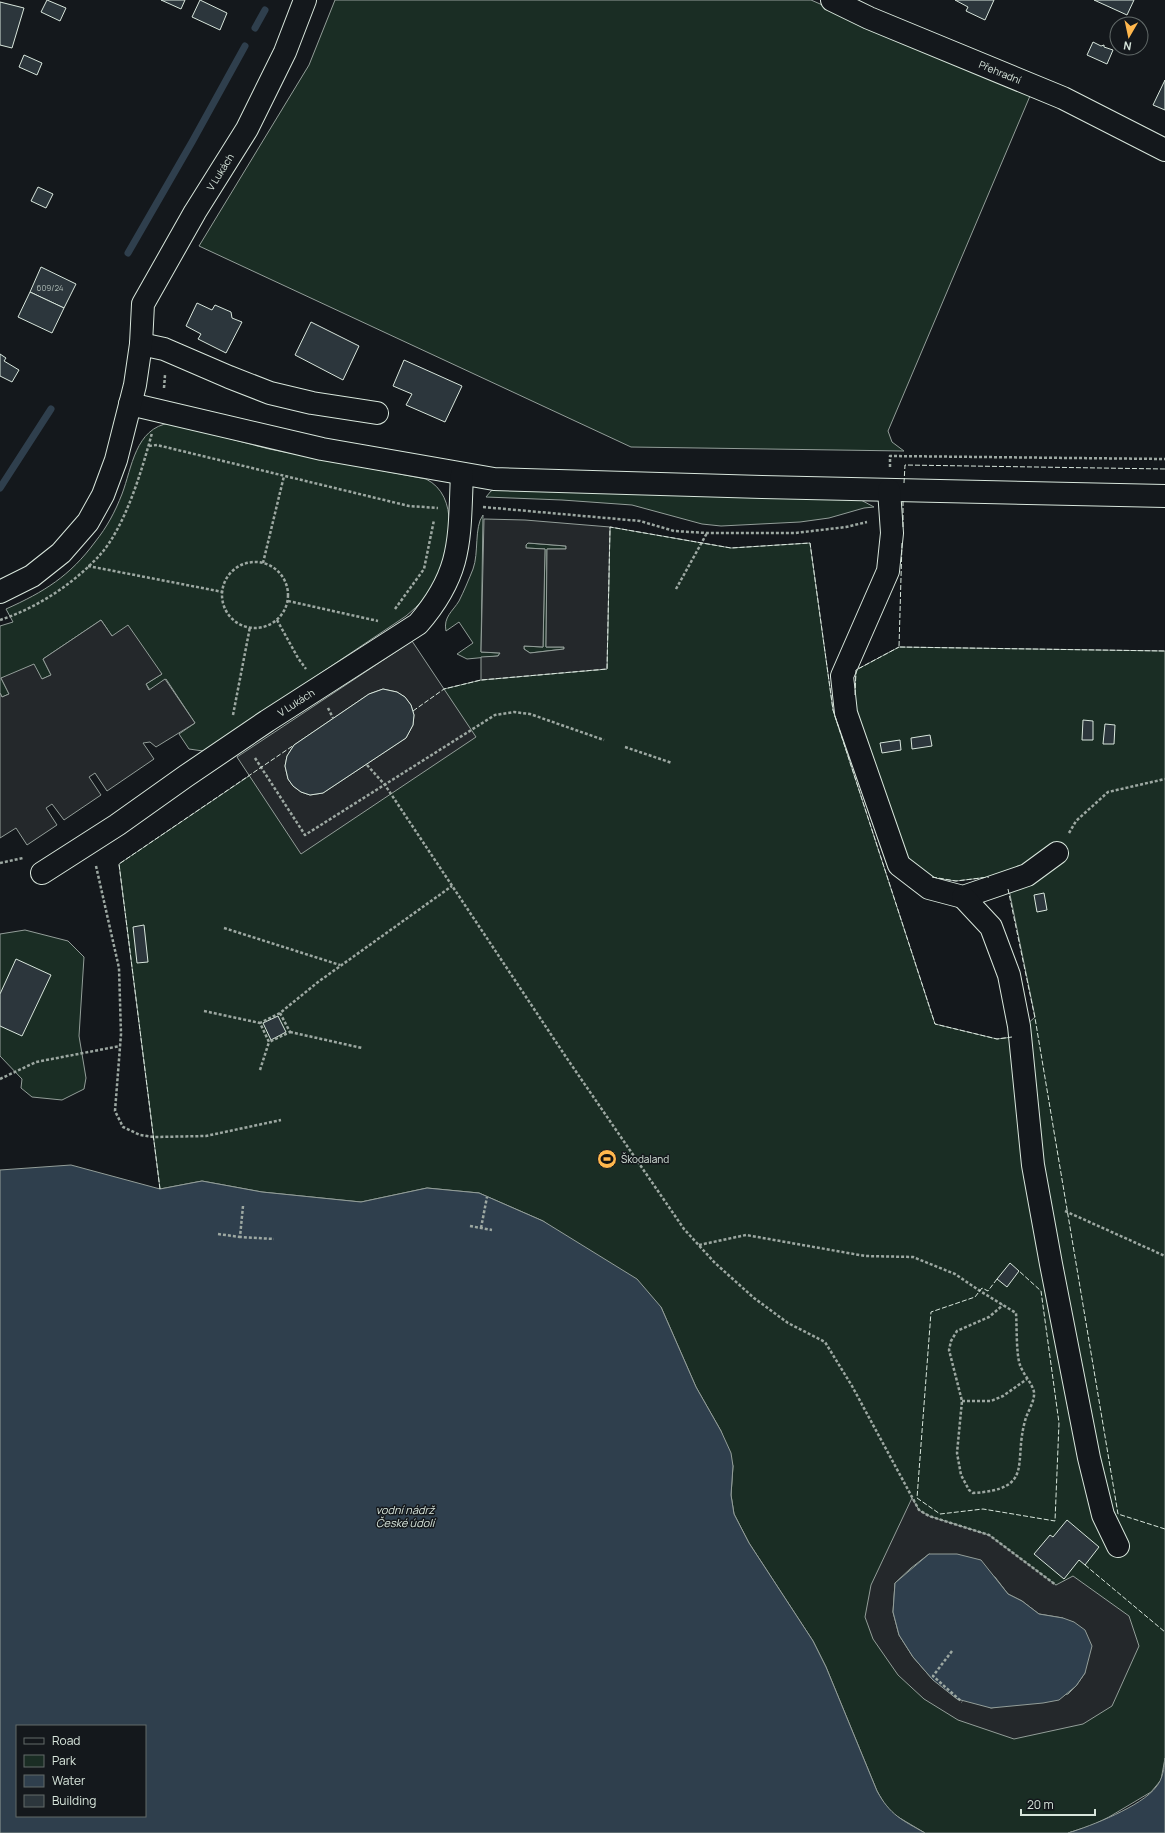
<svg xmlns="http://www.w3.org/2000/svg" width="1165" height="1833" font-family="Manrope,sans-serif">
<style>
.green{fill:#1a2d24;stroke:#939e99}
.parking{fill:#24282b;stroke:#939e99;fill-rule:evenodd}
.water{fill:#2f3f4d;stroke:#939e99;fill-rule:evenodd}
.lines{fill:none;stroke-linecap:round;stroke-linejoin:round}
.stream{stroke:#2f3f4d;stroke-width:7}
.building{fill:#2c363c;stroke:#d8e6dc}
.minor-casing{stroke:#d8e6dc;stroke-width:24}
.path{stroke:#9da8a2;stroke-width:2.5;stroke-dasharray:3 2;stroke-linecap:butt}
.minor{stroke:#14181c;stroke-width:22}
.fence{stroke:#d8e6dc;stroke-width:1;stroke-dasharray:5 2;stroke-linecap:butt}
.labels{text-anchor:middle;stroke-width:3;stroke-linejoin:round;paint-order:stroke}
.number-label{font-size:8px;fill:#adbab4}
.street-label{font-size:10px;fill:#d8e6dc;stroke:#14181c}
.poi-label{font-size:10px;fill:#d8e6dc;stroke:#14181c;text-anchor:start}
.water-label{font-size:11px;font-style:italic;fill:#d8e6dc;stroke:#14181c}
</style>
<rect width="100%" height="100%" fill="#14181c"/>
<!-- green -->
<g class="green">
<path d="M335,0H811L1030,96L888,431L892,442L904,451L631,447L199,246L309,65Z"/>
<path d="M170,423L269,449L426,479C460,496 450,547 438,576C432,592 419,605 406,616L209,748L203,751L189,749L179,734L195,723L166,679L150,690L146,684L162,674L112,636L101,620L43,659L51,675L42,679L1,678L9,694L2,697L0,693V626L13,622L6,609C44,592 70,576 95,542C107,527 115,512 122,494C132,468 135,428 170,423Z"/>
<path d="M503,485L861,500L874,507L864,508L829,518L800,522L721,526L702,524L632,505L562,500L486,497L491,491Z"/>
<path d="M483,515L481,652L500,653L498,656L467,659L457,654L473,643L459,622L446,631C443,617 453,611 459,601C464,591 469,579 473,569C479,553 474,527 483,515Z"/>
<path d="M610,527L731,548L810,543L833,710L935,1024L997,1039L1013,1037L1035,1017L1006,875L956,881L934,878L907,862L854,708L856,670L899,647L1165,651V1758L1161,1780L1151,1792L1109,1817L1093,1825L1068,1833H925L893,1814L885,1805L877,1791L826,1667L813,1641L749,1543L734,1514L731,1495L733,1466L721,1431L696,1387L661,1307L543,1221L479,1193L427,1188L361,1202L262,1192L202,1181L160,1189L119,864L373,692C391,686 407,693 413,710L444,689L481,680L607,669Z"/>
<path d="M528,543L566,546V549H547L546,647H564V649L530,653L524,649V646L543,647L545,549L526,548V545Z"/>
<path d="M25,930L68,941L84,957L79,1036L86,1078L84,1089L62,1100L32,1097L21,1088L22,1079L0,1056V934Z"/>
</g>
<!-- parking -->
<g class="parking">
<path d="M484,519L525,520L610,527L607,669L481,680V657L498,656L500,653L481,652ZM528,543L566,546V549H547L546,647H564V649L530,653L524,649V646L543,647L545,549L526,548V545Z"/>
<path d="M101,620L112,636L128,625L162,674L146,684L149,690L165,679L195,723L156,747L150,742L143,743L154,759L107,791L95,773L89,777L101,795L64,820L52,804L46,808L57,825L27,845L16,828L0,838V693L2,697L9,694L1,678L34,664L42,679L51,675L43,659Z"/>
<path d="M412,641L476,737L301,854L237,757ZM383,689L397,692L405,697L411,705L414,715L413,725L406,738L323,793L310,795L301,792L293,786L288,779L285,766L287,756L294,745L369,694Z"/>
<path d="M912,1498L919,1510L929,1516L989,1535L1056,1585L1073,1576L1129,1616L1139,1646L1112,1706L1083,1724L1014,1739L958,1720L924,1699L898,1675L873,1639L865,1617L871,1585ZM929,1554L995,1577L1008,1594L1022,1601L1039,1614L1063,1618L1085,1673L1076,1686L1068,1694L991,1708L933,1680L913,1657L899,1635L893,1612L895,1583L911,1568Z"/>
</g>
<!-- water -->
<g class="water">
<path d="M71,1165L160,1189L202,1181L262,1192L361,1202L427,1188L479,1193L543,1221L637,1279L661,1307L696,1387L721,1431L731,1453L733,1466L731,1495L734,1514L749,1543L813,1641L826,1667L877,1791C890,1815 902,1820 925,1833H0V1170ZM17,1726H145V1816H17Z"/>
<path d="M929,1554H957L981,1560L1008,1594L1022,1601L1039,1614L1063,1618L1074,1622L1085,1630L1092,1646L1085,1673L1076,1686L1059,1700L1043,1703L991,1708L957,1699L933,1680L913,1657L899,1635L893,1612L895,1583Z"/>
<path d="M1165,1758V1833H1068C1091,1826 1142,1806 1156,1787C1163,1779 1164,1768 1165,1758Z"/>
</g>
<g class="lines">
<!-- stream -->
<g class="stream">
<path d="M255,28L265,10"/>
<path d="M128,253L192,142L245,46"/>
<path d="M0,488L51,409"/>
</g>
</g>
<!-- building -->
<g class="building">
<path d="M47,0L66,8L60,21L41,12Z"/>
<path d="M161,0H185L181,9Z"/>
<path d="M200,0L227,13L220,30L192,17Z"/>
<path d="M955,0H994L985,20L966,11L968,7Z"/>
<path d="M1094,0H1134L1127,15Z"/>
<path d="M0,2L24,8L12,48L0,45Z"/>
<path d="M1093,42L1101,46L1104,45V47L1113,50L1107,64L1087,55Z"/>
<path d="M24,55L42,63L37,75L19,67Z"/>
<path d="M1165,80V110L1153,105Z"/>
<path d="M38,187L53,194L46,208L31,201Z"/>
<path d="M41,267L76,284L64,308L30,292Z"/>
<path d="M30,292L64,308L52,333L18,317Z"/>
<path d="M197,303L212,310L215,305L231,312L232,318L242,322L226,353L198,339L201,334L186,326Z"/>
<path d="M311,322L359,346L343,380L295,355Z"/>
<path d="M0,354L6,358L4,361L19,370L12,382L0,376Z"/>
<path d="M404,360L462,386L445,422L406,405L412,394L393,386Z"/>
<path d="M383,689L397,692L405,697L411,705L414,715L413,725L406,738L323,793L310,795L301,792L293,786L288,779L285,766L287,756L294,745L369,694Z"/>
<path d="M1083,720L1093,721V740H1082Z"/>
<path d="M1105,724L1115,725L1114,744H1103Z"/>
<path d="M930,735L932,746L912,749L911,738Z"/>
<path d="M900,740L901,750L882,753L880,743Z"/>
<path d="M1044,893L1047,910L1037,912L1034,895Z"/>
<path d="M144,925L148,962L137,963L133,927Z"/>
<path d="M16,959L51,975L22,1036L0,1026V994Z"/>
<path d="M278,1016L286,1032L271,1040L263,1023Z"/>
<path d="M1010,1263L1019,1271L1007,1287L997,1279Z"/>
<path d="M1067,1520L1099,1547L1085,1565L1079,1560L1064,1579L1034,1554L1050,1535L1053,1537Z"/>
</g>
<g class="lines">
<!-- minor casing -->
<g class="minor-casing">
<g id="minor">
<path id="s1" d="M832,0L869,18L1063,98L1165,150"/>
<path d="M141,344L164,349L229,377L270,393L312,403L377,413"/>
<path d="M130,404L322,449L494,479L762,487L1165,496"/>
<path d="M889,490L892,533L888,571L842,676L846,713L899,865L929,888L963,897L1027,875L1057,853"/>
<path id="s2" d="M0,592L32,576L61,553L88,522L103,495L116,460L135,385L141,344L143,304L195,212L247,129L285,52L305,0"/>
<path id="s3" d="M42,873L117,825L186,776L267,721L418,624C463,572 459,539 462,474"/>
<path d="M963,897L991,927L1009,975L1019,1026L1033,1165L1051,1264L1089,1458L1103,1515L1118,1546"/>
</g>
</g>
<!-- path -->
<g class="path">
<path d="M164,388L165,375"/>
<path d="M149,446L157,445L409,506L438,508"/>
<path d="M890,467V456L1165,459"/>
<path d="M483,507L640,521L674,531L707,533H795L846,527L867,522"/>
<circle cx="255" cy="595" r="33"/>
<path d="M263,563L284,476"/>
<path d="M88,566L223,592"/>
<path d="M676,589L707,533"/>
<path d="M288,601L378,621"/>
<path d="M395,609L424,569L434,520"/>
<path d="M0,620C37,608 73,584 99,556C125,528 142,470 152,433"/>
<path d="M277,620L298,658L306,669"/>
<path d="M328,708L333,718"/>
<path d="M233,715L250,627"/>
<path d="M625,747L672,763"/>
<path d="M255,758L305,835L495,715L514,712L530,714L604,740"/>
<path d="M367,765L385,785L566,1057L684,1229L715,1263L754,1298L788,1323L825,1342L852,1386L919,1510L929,1516L989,1535L1056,1585"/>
<path d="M1069,833L1076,821L1108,792L1165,779"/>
<path d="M0,863L23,858"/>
<path d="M96,866L119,968L121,1034L115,1111L123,1127L140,1135L154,1137L206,1136L281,1120"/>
<path d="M224,928L340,965"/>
<path d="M204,1011L260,1023"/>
<path d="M280,1013L290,1032L269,1042L260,1023L280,1013L318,982L452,886"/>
<path d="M290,1032L362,1048"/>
<path d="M260,1070L269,1042"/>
<path d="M0,1079L36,1062L120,1046"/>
<path d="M243,1206L240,1237L274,1239"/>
<path d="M1065,1211L1165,1256"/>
<path d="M470,1226L492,1230"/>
<path d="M481,1228L487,1197"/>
<path d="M218,1234L240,1237"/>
<path d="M699,1245L746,1235L865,1256L913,1257L955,1274L980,1291L1016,1313C1017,1326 1016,1354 1020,1365C1023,1374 1032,1383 1034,1392C1035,1402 1027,1412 1025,1421C1013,1464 1035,1489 973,1493L969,1490L961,1475L957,1453L962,1401L949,1350L951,1341L957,1331L989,1317L1003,1305"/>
<path d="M962,1401H991L1003,1396L1027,1379"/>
<path d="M952,1651L933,1676L962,1702"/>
</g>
<!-- minor -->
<use href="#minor" class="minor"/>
<!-- fence -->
<g class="fence">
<path d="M904,483L905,465L1165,469"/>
<path d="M903,527V499"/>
<path d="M902,543L899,647L1165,651"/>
<path d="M855,695L856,670L899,647"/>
<path d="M413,711L444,689L481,680L607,669L610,527L731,548L810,543L833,710L935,1024L997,1039L1012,1037"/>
<path d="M932,877L956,881L989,877"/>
<path d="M1008,889L1035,1018L1118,1514L1165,1529"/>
<path d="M160,1189L119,864L294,745"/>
<path d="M997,1279L988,1291L982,1288L975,1297L931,1312L917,1498L940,1514L983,1509L1055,1521L1059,1423L1041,1291L1019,1271"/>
<path d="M1085,1565L1165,1632"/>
</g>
</g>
<!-- icons -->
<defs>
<g id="stadium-disc" transform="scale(1)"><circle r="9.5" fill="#ffb74d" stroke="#14181c"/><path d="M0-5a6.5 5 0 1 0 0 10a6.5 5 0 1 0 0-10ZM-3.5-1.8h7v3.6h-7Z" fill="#111"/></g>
</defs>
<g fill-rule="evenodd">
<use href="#stadium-disc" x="607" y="1159"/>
</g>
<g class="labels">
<!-- number labels -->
<g class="number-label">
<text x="50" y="291">609/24</text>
</g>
<!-- street labels -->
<g class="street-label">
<text dy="4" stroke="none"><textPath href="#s1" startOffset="183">Přehradní</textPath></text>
<text dy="4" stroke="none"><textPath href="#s2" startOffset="494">V Lukách</textPath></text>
<text dy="4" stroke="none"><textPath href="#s3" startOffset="306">V Lukách</textPath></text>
</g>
<!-- poi labels -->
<g class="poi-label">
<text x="621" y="1163">Škodaland</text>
</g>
<!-- water labels -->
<g class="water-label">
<text x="405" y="1514">vodní nádrž<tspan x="405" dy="13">České údolí</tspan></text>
</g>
</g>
<!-- legend -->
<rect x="16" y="1725" width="130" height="92" fill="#14181c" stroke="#626a69"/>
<rect x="24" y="1738" width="20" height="6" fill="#14181c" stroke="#626a69"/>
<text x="52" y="1745" font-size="12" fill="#d8e6dc">Road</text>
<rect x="24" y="1755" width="20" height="12" fill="#1a2d24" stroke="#626a69"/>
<text x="52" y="1765" font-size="12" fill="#d8e6dc">Park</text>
<rect x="24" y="1775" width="20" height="12" fill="#2f3f4d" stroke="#626a69"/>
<text x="52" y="1785" font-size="12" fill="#d8e6dc">Water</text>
<rect x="24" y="1795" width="20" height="12" fill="#2c363c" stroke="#626a69"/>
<text x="52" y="1805" font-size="12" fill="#d8e6dc">Building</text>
<!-- north arrow -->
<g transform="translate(1129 36) rotate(189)"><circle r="19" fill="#14181c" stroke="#626a69"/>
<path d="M0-3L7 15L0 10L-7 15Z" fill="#ffb74d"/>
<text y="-6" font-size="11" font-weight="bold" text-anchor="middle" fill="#d8e6dc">N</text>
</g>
<!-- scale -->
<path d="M1021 1809v6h74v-6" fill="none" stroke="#d8e6dc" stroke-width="2"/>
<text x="1027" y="1809" font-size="12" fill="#d8e6dc" stroke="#14181c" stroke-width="3" paint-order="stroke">20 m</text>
</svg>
